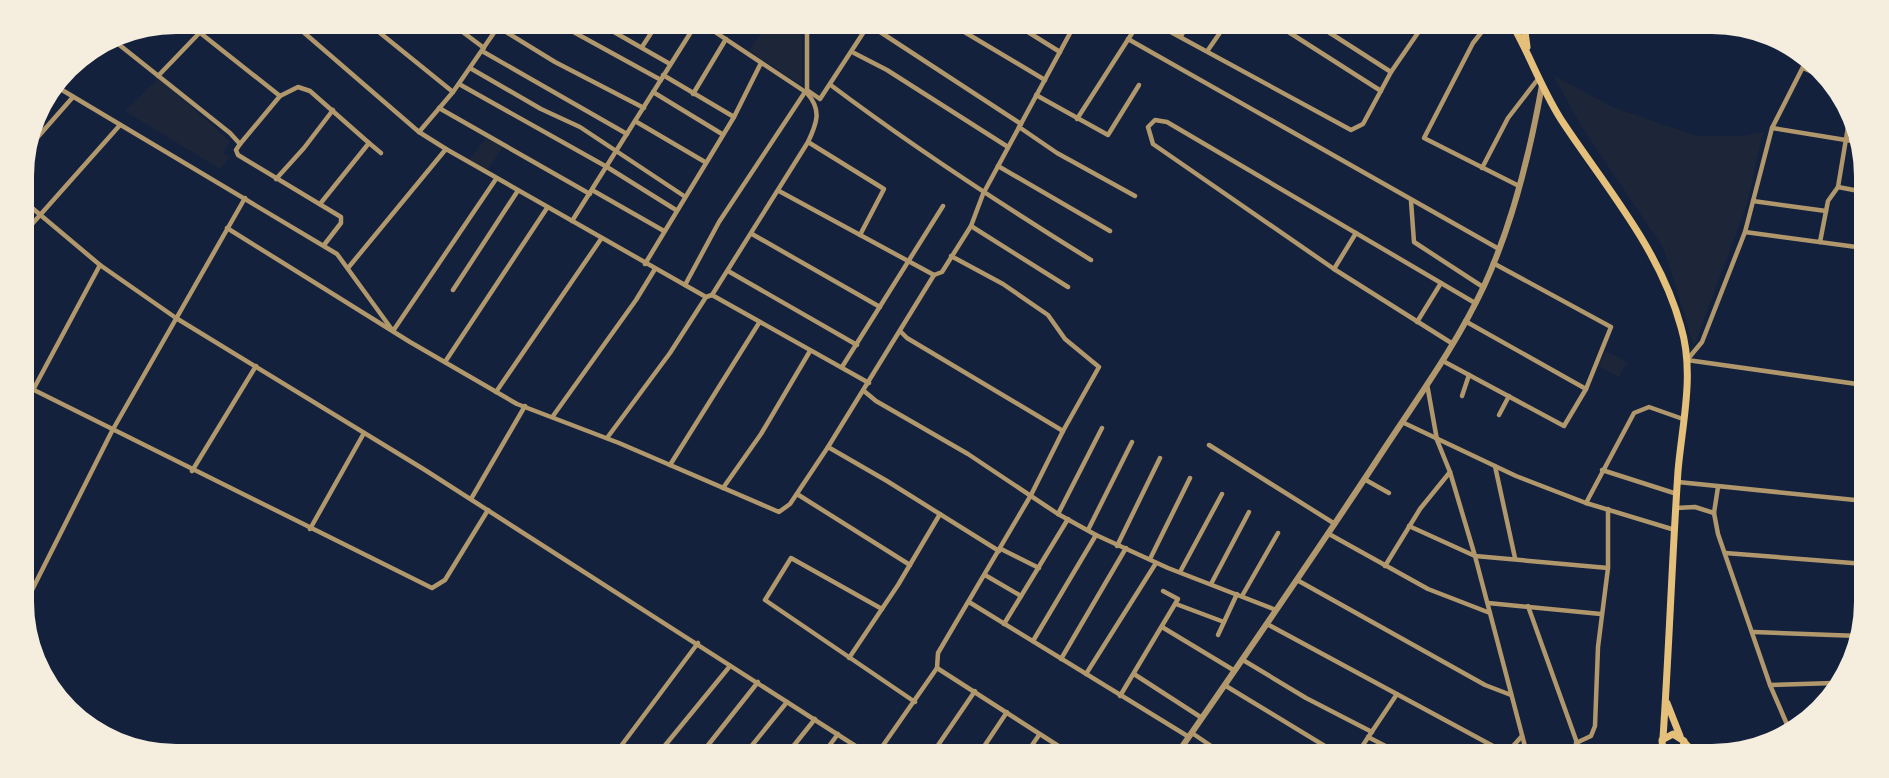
<svg xmlns="http://www.w3.org/2000/svg" width="1889" height="778" font-family="Manrope,sans-serif">
<style>
.green{fill:#1d2539}
.lines{fill:none;stroke-linecap:round;stroke-linejoin:round}
.minor{stroke:#b1986c;stroke-width:4.5}
.tertiary{stroke:#b1986c;stroke-width:6}
.secondary{stroke:#e5c07b;stroke-width:7}
</style>
<rect width="100%" height="100%" fill="#14213d"/>
<!-- green -->
<g class="green">
<path d="M767,24H802V85L749,51Z"/>
<path d="M1553,75L1612,107L1697,136H1743L1763,132L1747,204L1694,346L1664,249L1580,124Z"/>
<path d="M159,78L230,141L223,153L230,157L220,169L125,111Z"/>
<path d="M487,137L504,146L487,170L470,159Z"/>
<path d="M1606,351L1627,362L1619,377L1598,366Z"/>
</g>
<g class="lines">
<!-- minor -->
<g class="minor">
<path d="M189,24L280,96L298,87L310,91L369,143L320,204"/>
<path d="M294,24L419,132L446,149L706,297L712,295L869,383"/>
<path d="M369,24L453,92"/>
<path d="M452,24L484,48"/>
<path d="M559,24L661,80"/>
<path d="M600,24L670,64"/>
<path d="M703,24L807,93C822,110 817,123 808,142L712,295"/>
<path d="M807,24V93"/>
<path d="M951,24L1045,80"/>
<path d="M1015,24L1060,52"/>
<path d="M1156,24L1351,130L1363,124L1391,72L1424,24"/>
<path d="M1276,24L1381,91"/>
<path d="M1316,24L1391,72"/>
<path d="M1488,24L1473,43L1424,138L1519,186"/>
<path d="M871,26L1021,124"/>
<path d="M498,27L555,62L644,108"/>
<path d="M1181,36L1188,24"/>
<path d="M112,39L230,133L240,144L236,150L238,155L341,217V223L324,245"/>
<path d="M1128,39L1499,249"/>
<path d="M642,47L657,24"/>
<path d="M1208,50L1226,24"/>
<path d="M482,51L627,134"/>
<path d="M854,53L887,70L1008,147"/>
<path d="M470,68L541,109L580,127L684,196"/>
<path d="M1803,68L1824,77"/>
<path d="M663,75L734,117"/>
<path d="M158,76L208,24"/>
<path d="M459,84L607,167L676,210"/>
<path d="M832,86C916,149 1002,205 1091,260"/>
<path d="M57,87L337,254L393,331L496,179"/>
<path d="M807,90L820,99L869,24"/>
<path d="M653,92L722,134"/>
<path d="M693,94L726,39"/>
<path d="M1036,95L1108,135L1139,85"/>
<path d="M439,108L590,194"/>
<path d="M1077,119L1138,24"/>
<path d="M635,121L705,162"/>
<path d="M1019,127L1057,153L1135,196"/>
<path d="M1772,128L1858,142"/>
<path d="M419,132L453,92L500,24"/>
<path d="M808,142L884,189L860,235"/>
<path d="M369,143L381,153"/>
<path d="M240,144L280,96"/>
<path d="M29,147L73,97"/>
<path d="M998,166L1110,231"/>
<path d="M1482,168L1508,118L1538,79"/>
<path d="M276,179L304,148L333,110"/>
<path d="M1838,187L1864,192"/>
<path d="M592,190L664,231"/>
<path d="M779,191L934,275"/>
<path d="M1411,201L1414,242L1483,287"/>
<path d="M1753,201L1826,211"/>
<path d="M25,202L100,265L176,318L425,470L868,754"/>
<path d="M572,221L696,24"/>
<path d="M971,226L1068,287"/>
<path d="M227,228L410,342L517,404L619,443L779,512L790,504L828,447L934,275L942,272L971,226L983,194L1075,24"/>
<path d="M25,232L120,125"/>
<path d="M1745,232L1864,248"/>
<path d="M752,234L880,307"/>
<path d="M1820,242L1828,201L1838,187L1849,121"/>
<path d="M951,256L1003,284L1048,315L1065,339L1099,367L1063,431"/>
<path d="M645,264L734,117L761,63"/>
<path d="M348,268L446,149"/>
<path d="M1334,269L1356,233"/>
<path d="M728,271L857,345"/>
<path d="M685,285L719,222L805,92"/>
<path d="M453,290L517,192"/>
<path d="M1465,321L1586,389"/>
<path d="M1417,322L1441,283"/>
<path d="M1453,344L1334,269L1153,144L1148,127L1155,120L1167,122L1475,303"/>
<path d="M1687,360L1702,342L1745,232L1772,128L1805,63"/>
<path d="M1687,360L1864,385"/>
<path d="M1443,361L1564,426L1586,389L1611,327L1493,263"/>
<path d="M445,362L547,208"/>
<path d="M842,367L943,206"/>
<path d="M1427,384L1437,440L1450,472L1475,556L1527,754"/>
<path d="M26,386L432,588L445,580L488,510"/>
<path d="M33,390L100,265"/>
<path d="M864,391L876,401L968,454L1058,514L1096,535L1168,568L1276,610"/>
<path d="M496,392L601,239"/>
<path d="M1462,396L1469,375"/>
<path d="M1499,415L1509,396"/>
<path d="M553,416L636,300L655,269"/>
<path d="M1402,422L1516,476L1586,503L1675,530"/>
<path d="M607,438L670,353L706,297"/>
<path d="M1209,445L1335,524"/>
<path d="M828,447L887,481L999,551"/>
<path d="M670,465L759,323"/>
<path d="M1495,466L1515,558"/>
<path d="M1602,470L1677,494"/>
<path d="M192,471L256,366"/>
<path d="M1364,479L1389,493"/>
<path d="M1678,482L1865,501"/>
<path d="M1718,487L1714,513L1718,534L1770,685L1789,729"/>
<path d="M723,488L761,434L810,351"/>
<path d="M797,494L910,565"/>
<path d="M471,499L525,406"/>
<path d="M1586,503L1634,413L1649,407L1683,419"/>
<path d="M1676,508L1695,507L1714,513"/>
<path d="M1058,514L1102,428"/>
<path d="M1409,526L1475,556L1608,568"/>
<path d="M310,529L364,433"/>
<path d="M1088,530L1132,442"/>
<path d="M1329,534L1428,589L1490,613"/>
<path d="M1117,546L1160,458"/>
<path d="M1001,549L1039,568"/>
<path d="M1725,553L1865,564"/>
<path d="M1150,559L1190,478"/>
<path d="M1385,566L1420,509L1450,472"/>
<path d="M1180,572L1222,494"/>
<path d="M985,575L1021,596"/>
<path d="M1297,580L1485,685L1511,695"/>
<path d="M1211,584L1249,512"/>
<path d="M1242,596L1278,533"/>
<path d="M27,600L112,431L245,198"/>
<path d="M969,602L1189,737"/>
<path d="M1488,603L1601,614"/>
<path d="M1176,604L1224,622"/>
<path d="M1528,606L1581,754"/>
<path d="M882,609L791,558L765,600L915,702"/>
<path d="M1004,624L1068,519"/>
<path d="M1267,624L1506,753"/>
<path d="M1162,627L1235,671"/>
<path d="M1754,632L1859,636"/>
<path d="M1218,635L1237,594"/>
<path d="M1033,641L1096,535"/>
<path d="M849,658L898,585L940,514"/>
<path d="M1061,659L1126,548"/>
<path d="M1243,660L1306,698L1372,732"/>
<path d="M937,668L1071,754"/>
<path d="M1086,674L1156,563"/>
<path d="M1134,674L1202,718"/>
<path d="M1770,685L1834,683"/>
<path d="M1226,686L1338,754"/>
<path d="M1120,696L1178,599L1163,591"/>
<path d="M1192,733L1223,754"/>
<path d="M1368,737L1401,754"/>
<path d="M1576,743L1591,736L1595,726L1598,647L1608,568V509"/>
<path d="M615,754L698,643"/>
<path d="M658,754L730,666"/>
<path d="M701,754L758,682"/>
<path d="M745,754L787,702"/>
<path d="M787,754L815,719"/>
<path d="M823,754L838,734"/>
<path d="M877,754L937,668L938,653L1031,495L1063,431L907,338L900,331"/>
<path d="M932,754L975,691"/>
<path d="M979,754L1007,712"/>
<path d="M1026,754L1039,735"/>
<path d="M1357,754L1397,694"/>
<path d="M1506,754L1522,736"/>
</g>
<!-- tertiary -->
<path class="tertiary" d="M1177,754C1245,656 1312,559 1377,460C1414,403 1455,348 1484,286C1513,223 1530,153 1542,85"/>
<!-- secondary -->
<g class="secondary">
<path d="M1512,24C1531,57 1543,93 1564,124C1608,190 1660,250 1681,327C1695,374 1682,424 1678,471C1672,560 1669,649 1663,738"/>
<path d="M1524,24L1527,47"/>
<path d="M1667,703L1680,736"/>
<path d="M1685,743L1695,754"/>
<path d="M1663,754L1662,740L1673,734L1684,741L1682,754"/>
</g>
</g>
<!-- crop -->
<path d="M0 0H1889V778H0ZM176 34H1712A142 142 0 0 1 1854 176V602A142 142 0 0 1 1712 744H176A142 142 0 0 1 34 602V176A142 142 0 0 1 176 34Z" fill="#f5edde" fill-rule="evenodd"/>
</svg>
